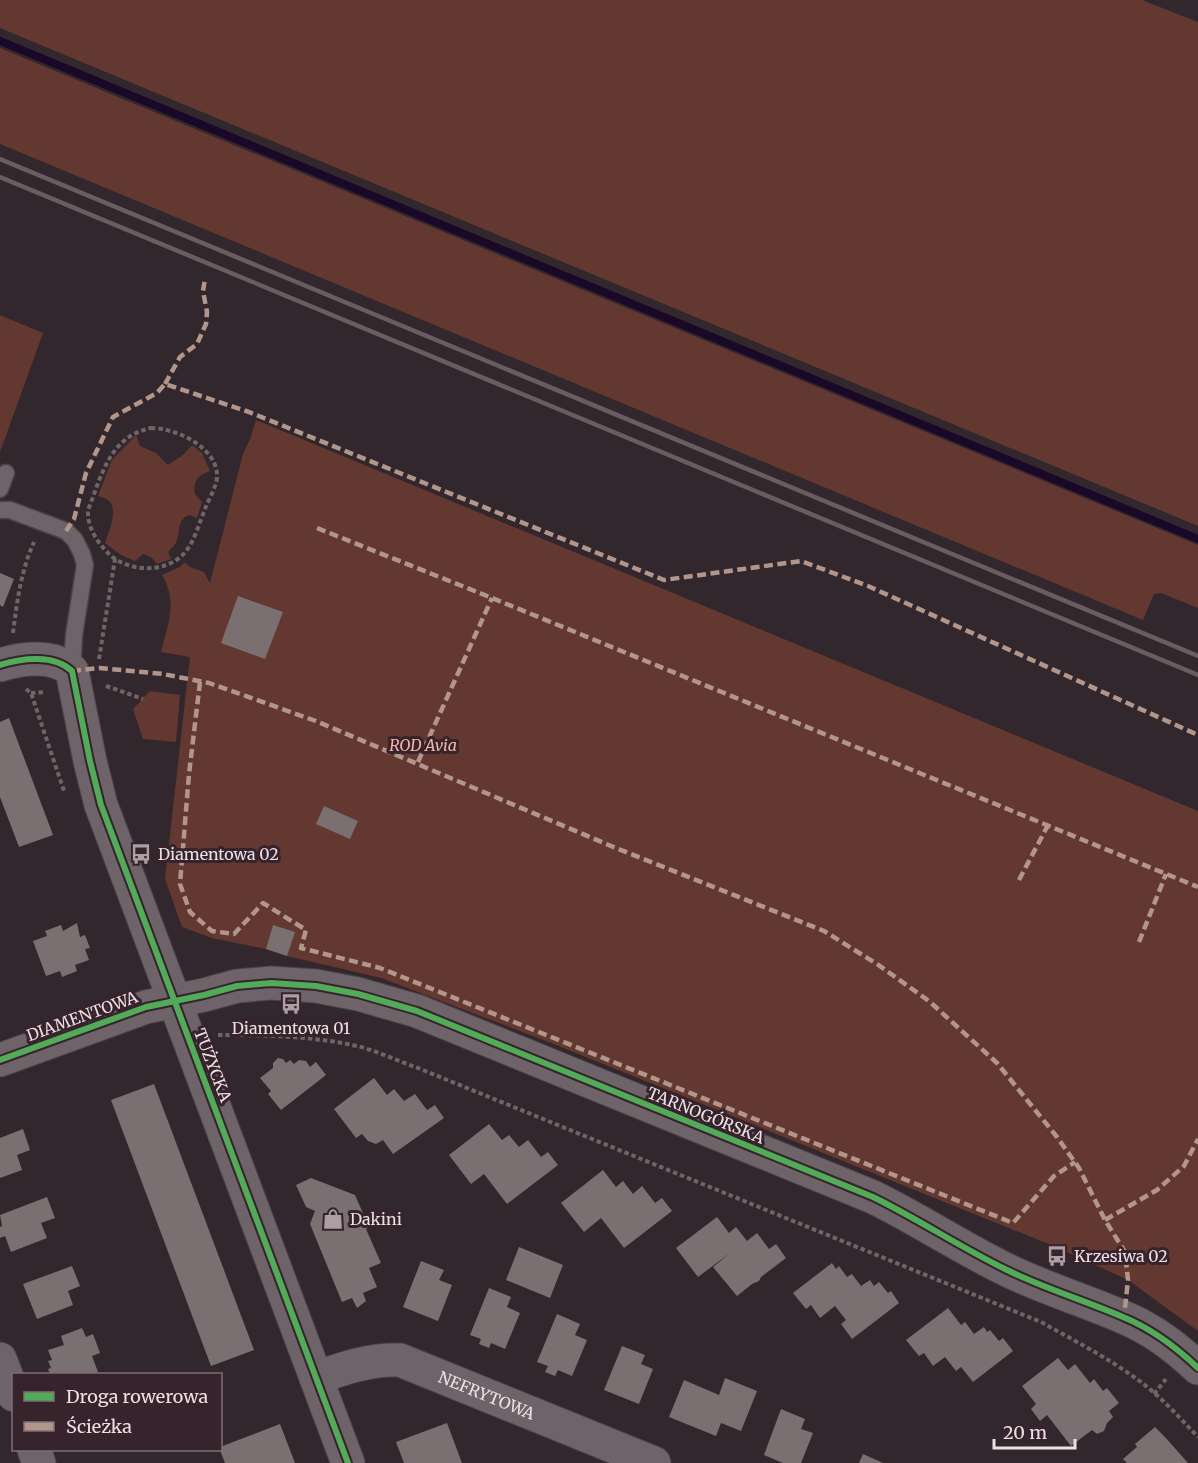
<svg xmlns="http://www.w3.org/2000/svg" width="1198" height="1463" font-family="Merriweather,serif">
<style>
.green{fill:#623830}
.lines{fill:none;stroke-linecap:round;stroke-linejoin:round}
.stream{stroke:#1a0828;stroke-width:8}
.building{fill:#7a7072}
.service-casing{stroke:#4b4247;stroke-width:19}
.minor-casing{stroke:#4b4247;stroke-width:35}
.path{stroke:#6e6568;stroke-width:4;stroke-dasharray:4.5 3;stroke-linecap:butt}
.service{stroke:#6d6368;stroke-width:16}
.minor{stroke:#6d6368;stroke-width:33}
.rail{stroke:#685e62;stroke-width:4.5}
.quiet{stroke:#b2968c;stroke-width:4.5;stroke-dasharray:9 4.5;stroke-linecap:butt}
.cycleway-casing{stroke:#36232c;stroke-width:10}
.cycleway{stroke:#51ab58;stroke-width:6}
.labels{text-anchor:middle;stroke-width:6;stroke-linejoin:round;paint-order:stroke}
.park-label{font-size:16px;font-style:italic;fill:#f7b5a6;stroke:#36232c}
.poi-label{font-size:16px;fill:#ede0e5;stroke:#36232c;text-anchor:start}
.street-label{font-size:16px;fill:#ede0e5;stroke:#36232c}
</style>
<rect width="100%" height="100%" fill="#32272c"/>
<!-- green -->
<g class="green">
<path d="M0,0H1142L1198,22V526L0,28Z"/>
<path d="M0,48L1198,545V608L1161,593L1154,594L1143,620L0,144Z"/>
<path d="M0,315L43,333L0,452Z"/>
<path d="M256,420L1198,811V1331L1128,1280L1056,1247L551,1043L381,978L287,956L266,949L212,938L182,927L165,879L190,657L161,652C168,623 178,602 162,575L180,567L185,562L190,567L204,572L210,583L243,454L250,439Z"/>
<path d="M136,435L140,446L156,453L168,465L183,455L192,445L202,453L210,471C199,475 192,481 195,494L202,502L197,518L189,515C176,521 181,529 177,540C176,545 171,548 168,552L171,559L157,564L151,557L143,554L135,561L121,555L105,543C109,532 119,508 108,500C105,498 101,497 98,496L112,460Z"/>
<path d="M150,691L180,695L176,742L143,739L133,709Z"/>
</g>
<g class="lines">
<!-- stream -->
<path class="stream" d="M0,41L1198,539"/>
</g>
<!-- building -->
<g class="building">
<path d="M0,573L14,579L3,607L0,605Z"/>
<path d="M238,596L283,612L265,659L221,643Z"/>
<path d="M9,718L53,835L19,847L0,797V722Z"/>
<path d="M324,806L358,821L350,839L316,824Z"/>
<path d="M77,923L80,937L85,935L90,948L85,949L89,960L75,965L77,971L62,977L60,971L46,976L33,941L47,936L45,931L61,925L63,931Z"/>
<path d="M273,925L295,932L287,956L266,949Z"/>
<path d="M278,1058L283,1059L286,1063L290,1060L294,1064L299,1060L306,1061L310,1067L316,1062L326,1075L281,1110L268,1094L271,1091L260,1078L273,1068V1063Z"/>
<path d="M374,1078L387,1095L394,1089L404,1101L415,1094L427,1110L435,1105L444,1118L393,1154L383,1140L376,1144L368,1141L362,1134L356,1138L334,1109Z"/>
<path d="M154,1084L254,1350L211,1366L111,1100Z"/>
<path d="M489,1124L502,1140L509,1135L519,1147L528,1140L541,1157L548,1152L558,1165L507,1204L484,1174L471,1184L449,1155Z"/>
<path d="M23,1129L30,1150L17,1155L22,1170L0,1178V1138Z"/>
<path d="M603,1170L616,1187L623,1181L633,1194L642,1186L655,1203L662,1198L672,1211L624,1248L601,1218L584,1232L561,1203Z"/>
<path d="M311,1178L355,1195L369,1227L366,1229L381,1263L369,1268L377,1287L363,1293L366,1301L357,1308L352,1298L342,1302L310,1224L315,1211L306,1207L296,1185Z"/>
<path d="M47,1197L55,1218L41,1223L47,1238L11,1252L5,1236L0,1238V1227L2,1226L0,1215Z"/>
<path d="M717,1217L729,1233L736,1227L747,1241L757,1233L769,1249L776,1244L786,1258L761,1277L759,1281L752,1284L737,1296L713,1267L730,1253L698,1277L676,1248Z"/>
<path d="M519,1247L563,1265L550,1298L506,1280Z"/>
<path d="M421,1261L444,1270L439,1280L452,1285L438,1321L403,1307Z"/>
<path d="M832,1263L836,1269L839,1266L847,1277L852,1274L861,1286L870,1280L874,1286L879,1282L888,1293L891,1291L899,1303L852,1339L841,1324L846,1320L835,1306L820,1318L811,1305L806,1309L793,1293Z"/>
<path d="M72,1266L80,1286L68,1291L73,1305L37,1319L23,1284Z"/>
<path d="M489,1288L511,1297L507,1307L520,1313L505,1349L491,1343L489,1348L479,1344L481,1339L470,1335Z"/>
<path d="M948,1308L961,1325L965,1322L974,1334L984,1327L987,1332L990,1330L999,1341L1003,1338L1013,1351L973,1382L961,1367L956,1371L945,1357L933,1366L924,1353L919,1356L906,1340Z"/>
<path d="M557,1314L580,1324L575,1335L587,1340L572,1376L558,1370L555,1376L545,1372L548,1366L537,1362Z"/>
<path d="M82,1328L86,1337L93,1334L100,1353L92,1356L98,1372L93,1374H50L48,1369L51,1368L48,1361L52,1360L48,1350L64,1345L61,1336Z"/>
<path d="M622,1346L645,1355L641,1364L653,1369L639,1404L604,1390Z"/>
<path d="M1058,1358L1068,1370L1075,1364L1090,1383L1094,1379L1103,1391L1107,1388L1119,1403L1109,1411L1113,1417L1107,1423L1104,1431L1097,1434L1092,1430L1071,1446L1047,1415L1040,1421L1031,1409L1036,1404L1022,1386Z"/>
<path d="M725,1378L757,1391L741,1431L721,1423L716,1436L669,1417L684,1380L719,1395Z"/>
<path d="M781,1409L805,1419L801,1429L813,1433L801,1463H783L764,1455Z"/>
<path d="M447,1423L462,1463H404L396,1442Z"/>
<path d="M280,1424L295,1463H225L220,1450V1447Z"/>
<path d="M1155,1427L1165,1437L1188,1463H1127L1123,1459L1137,1447L1135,1444Z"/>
<path d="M863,1454L883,1463H859Z"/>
</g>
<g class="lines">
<!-- service casing -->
<g class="service-casing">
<g id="service">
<path d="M0,489L6,473"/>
<path d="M0,510H10L66,531L75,540L82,554L85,565L74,635L72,671"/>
</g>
</g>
<!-- minor casing -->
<g class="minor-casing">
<g id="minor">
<path d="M0,665C22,658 54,654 72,671L90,761L101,805L348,1463"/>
<path d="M0,1060L146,1007L204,995L237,986L271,983L316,986L358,994L417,1011L873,1197C918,1219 960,1247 1005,1269C1043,1288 1084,1300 1123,1317C1150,1328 1177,1348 1198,1368"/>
<path d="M0,1359L14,1395"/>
<path id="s1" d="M316,1378C344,1368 370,1359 400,1360L654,1463"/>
<path d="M34,1450L39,1463"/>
</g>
</g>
<!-- path -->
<g class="path">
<path d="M151,428C175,428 215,446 217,474C218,485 209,498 205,509C200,521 195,539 187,550C169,574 129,573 109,554C97,542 87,527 88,510C102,475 109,437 151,428Z"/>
<path d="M13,633C17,601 21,571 34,542"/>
<path d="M99,659L115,559"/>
<path d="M106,686L143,699"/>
<path d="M26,689L31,693L64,791"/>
<path d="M31,693L45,692"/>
<path d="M218,1035C264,1035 312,1036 357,1046C377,1051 398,1061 418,1068L1041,1322C1075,1341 1110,1359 1141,1382C1162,1398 1180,1418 1198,1437"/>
<path d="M1154,1394L1166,1379"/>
</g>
<!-- service -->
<use href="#service" class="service"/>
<!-- minor -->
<use href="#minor" class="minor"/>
<!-- rail -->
<g class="rail">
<path d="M0,159L1198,656"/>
<path d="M0,177L1198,675"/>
</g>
<!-- quiet -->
<g class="quiet">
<path d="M165,384L180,357L197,344L206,324L207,312L203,291L205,279"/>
<path d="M317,528L492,598L1198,887"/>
<path d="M66,531L74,519L86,473L113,417L157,393L165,384L249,412L664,580L801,561L868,586L1198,735"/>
<path d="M72,671L99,668L163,674L209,683L316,721L611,846L824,931L877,964L929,1001L997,1063L1057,1137L1079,1168L1105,1220L1125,1252L1128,1280L1124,1317"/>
<path d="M200,682L189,774L180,884L190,912L212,931L234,934L263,903L306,930L301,948L380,968L1013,1223L1054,1176L1075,1162"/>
<path d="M418,762L492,598"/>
<path d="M1019,880L1048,825"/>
<path d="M1139,942L1166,874"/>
<path d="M1105,1220L1157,1190L1184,1166L1198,1139"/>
</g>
<!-- cycleway casing -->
<g class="cycleway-casing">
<g id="cycleway">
<path d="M0,665C22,658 54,654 72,671L90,761L101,805L348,1463"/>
<path d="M0,1060L146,1007L204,995L237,986L271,983L316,986L358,994L417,1011L873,1197C918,1219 960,1247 1005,1269C1043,1288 1084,1300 1123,1317C1150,1328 1177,1348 1198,1368"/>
</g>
</g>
<!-- cycleway -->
<use href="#cycleway" class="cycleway"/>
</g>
<!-- icons -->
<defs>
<g id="bus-bare" transform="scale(1.62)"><path d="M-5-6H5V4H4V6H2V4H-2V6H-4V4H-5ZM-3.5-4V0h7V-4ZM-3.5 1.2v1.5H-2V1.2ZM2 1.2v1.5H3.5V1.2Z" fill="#ac9fa4" stroke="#36232c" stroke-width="2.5" paint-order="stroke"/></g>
<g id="shop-bare" transform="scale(1.62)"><path d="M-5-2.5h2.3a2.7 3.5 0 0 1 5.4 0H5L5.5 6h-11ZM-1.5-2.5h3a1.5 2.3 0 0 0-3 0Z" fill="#ac9fa4" stroke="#36232c" stroke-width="2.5" paint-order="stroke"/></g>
</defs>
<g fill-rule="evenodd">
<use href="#bus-bare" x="141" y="854"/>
<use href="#bus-bare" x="291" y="1004"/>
<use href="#shop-bare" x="333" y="1219"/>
<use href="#bus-bare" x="1057" y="1256"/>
</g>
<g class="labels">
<!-- park labels -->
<g class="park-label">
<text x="423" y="751">ROD Avia</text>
</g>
<!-- poi labels -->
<g class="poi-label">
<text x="158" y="860">Diamentowa 02</text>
<text x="291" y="1034" text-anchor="middle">Diamentowa 01</text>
<text x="350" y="1225">Dakini</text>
<text x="1074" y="1262">Krzesiwa 02</text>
</g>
<!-- street labels -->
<g class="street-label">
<text transform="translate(82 1016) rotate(-20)" y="6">DIAMENTOWA</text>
<text transform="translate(213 1065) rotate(69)" y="6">TUŻYCKA</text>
<text transform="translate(706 1115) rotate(22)" y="6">TARNOGÓRSKA</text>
<text dy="6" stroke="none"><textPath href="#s1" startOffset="180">NEFRYTOWA</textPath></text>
</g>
</g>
<!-- legend -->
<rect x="12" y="1373" width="210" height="78" fill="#36232c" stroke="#7f6f76" stroke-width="1.5"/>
<rect x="24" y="1392" width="30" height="9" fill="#51ab58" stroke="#7f6f76" stroke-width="1.5"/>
<text x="66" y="1403" font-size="18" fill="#ede0e5">Droga rowerowa</text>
<rect x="24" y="1422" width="30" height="9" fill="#b2968c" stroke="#7f6f76" stroke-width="1.5"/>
<text x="66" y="1433" font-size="18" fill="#ede0e5">Ścieżka</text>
<!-- scale -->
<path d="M994 1439v9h81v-9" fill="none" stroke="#ede0e5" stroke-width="3"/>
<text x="1003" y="1439" font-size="18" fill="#ede0e5" stroke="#36232c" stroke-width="4.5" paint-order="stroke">20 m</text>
</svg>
